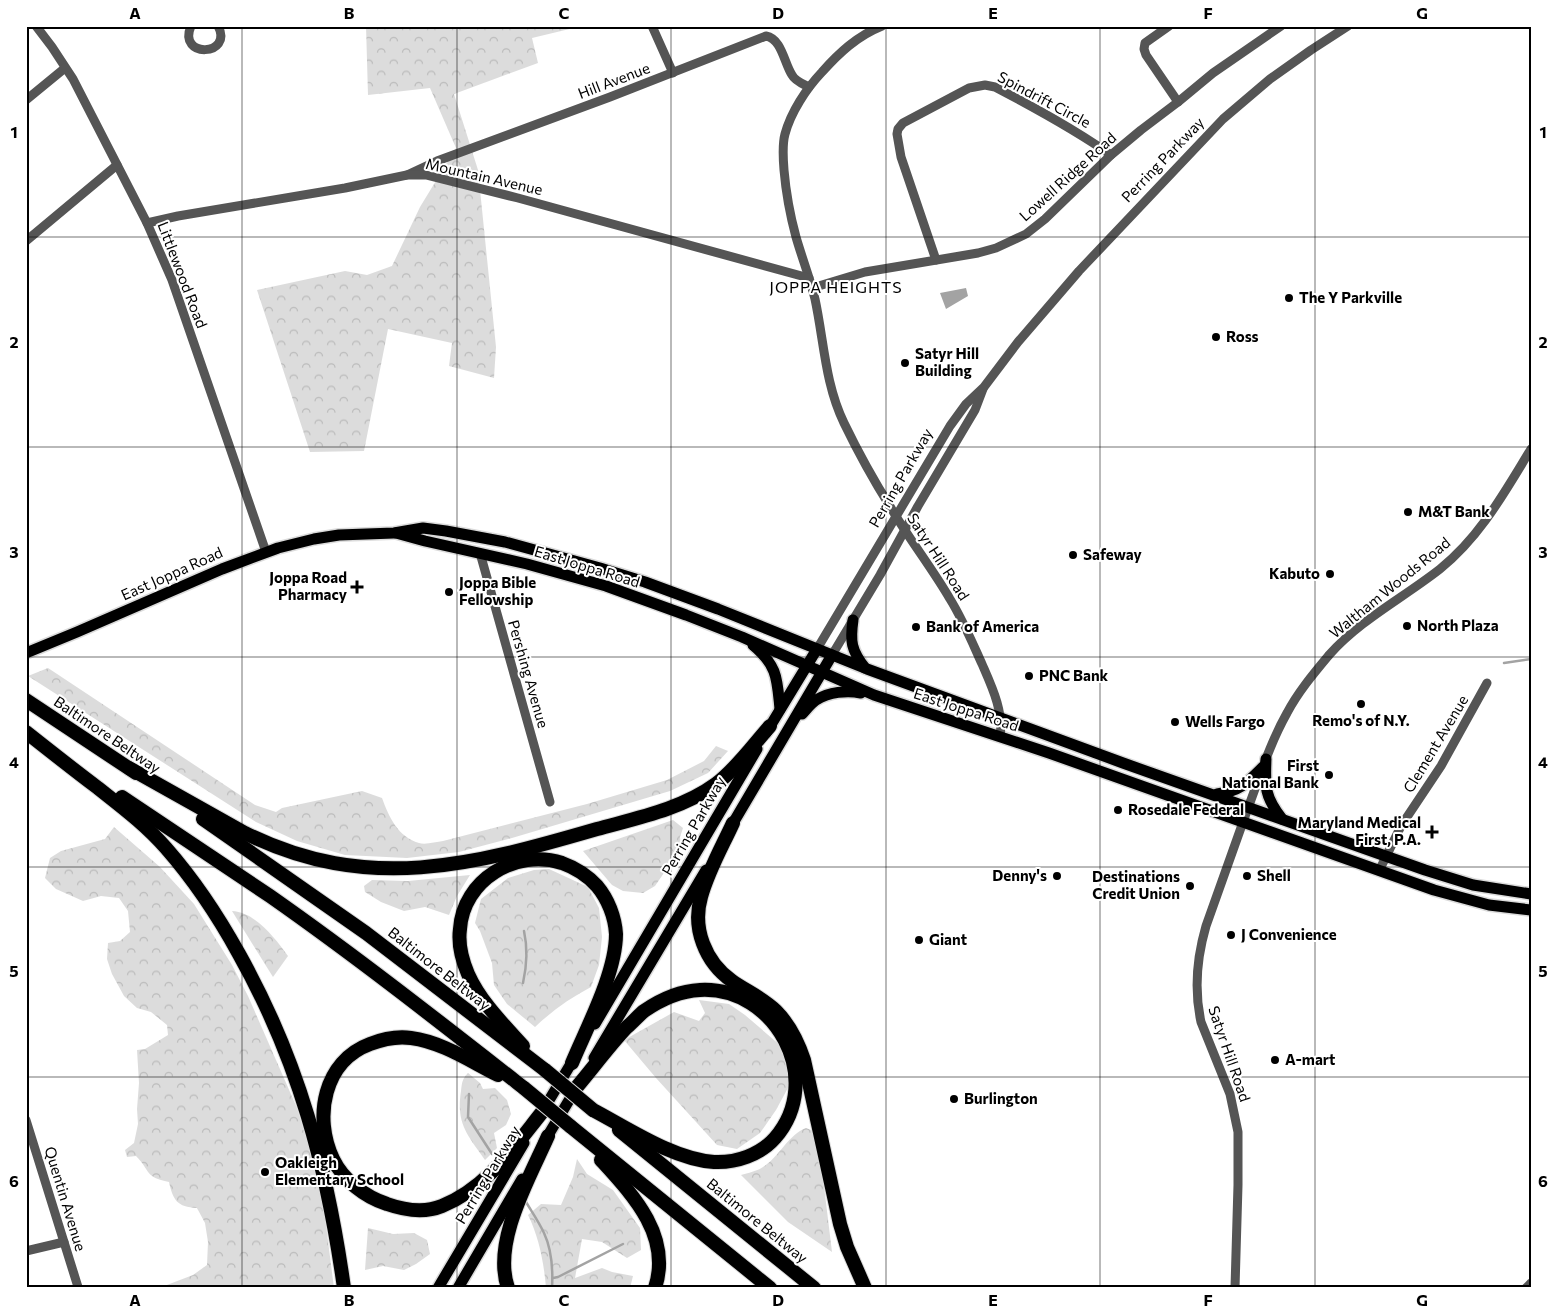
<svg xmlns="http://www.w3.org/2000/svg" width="1557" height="1314" font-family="Commissioner,sans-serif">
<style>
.forest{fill:url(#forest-crowns)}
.water{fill:#a3a3a3}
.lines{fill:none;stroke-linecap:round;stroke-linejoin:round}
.stream{stroke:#a3a3a3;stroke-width:2.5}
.major-casing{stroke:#dbdbdb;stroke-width:14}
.highway-casing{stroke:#dbdbdb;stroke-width:16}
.minor{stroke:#555;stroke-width:9}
.major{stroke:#000;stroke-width:11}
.highway{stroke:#000;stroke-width:14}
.highway-bridge-casing{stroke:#dbdbdb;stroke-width:16;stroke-linecap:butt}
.highway-bridge{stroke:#000;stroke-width:14}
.grid{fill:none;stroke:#000;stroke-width:1;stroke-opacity:0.55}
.poi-dot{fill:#000;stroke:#fff;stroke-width:2}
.labels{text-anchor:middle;stroke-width:4;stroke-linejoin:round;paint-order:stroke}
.street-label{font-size:15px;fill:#000;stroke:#fff}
.poi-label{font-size:15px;font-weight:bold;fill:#000;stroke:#fff;text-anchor:start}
.neighbourhood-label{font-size:16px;letter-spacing:1px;fill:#000;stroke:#fff}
.neatline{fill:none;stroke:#000;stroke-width:2}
.grid-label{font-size:16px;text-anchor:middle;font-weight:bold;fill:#000}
</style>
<defs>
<pattern id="forest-crowns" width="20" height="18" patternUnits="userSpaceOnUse" patternTransform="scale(1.25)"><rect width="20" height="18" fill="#dcdcdc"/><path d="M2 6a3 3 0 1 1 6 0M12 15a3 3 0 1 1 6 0" fill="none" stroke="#bbb"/></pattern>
</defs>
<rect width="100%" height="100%" fill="#fff"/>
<!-- forest -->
<g class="forest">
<path d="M366,26H582L532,38L538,63L454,94L478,170L496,347L494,378L449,366L452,343L388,329L364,451L310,452L257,290L345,271L367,275L392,266L420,207L456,148L430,88L368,95Z"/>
<path d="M48,668L255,805L276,812L282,808L362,791L382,798C389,817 398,837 419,843C425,845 436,842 443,841L587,804L667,780L704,761L716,746L728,751L708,773L670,791L512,838L459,852L407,858L345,855L297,841L256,822L28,676Z"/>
<path d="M673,820L683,828L680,837L681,848L655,886L643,893L623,891L612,885L583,851Z"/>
<path d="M114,827L160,867L194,904L232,965L248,996L297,1108L321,1186L334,1288H159L193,1275L207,1265L208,1242L205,1223L197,1208C177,1207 173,1200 169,1182C144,1177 151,1171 136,1156L127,1157L125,1150L134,1143L138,1124L137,1109L139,1083L137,1050L145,1049L168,1035L167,1025L151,1012L137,1008L124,996L112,974L107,959L108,943L120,941L130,932L128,911L119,898L101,896L83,901L56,889L45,878L50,858L61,851L105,839Z"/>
<path d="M549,869L588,887L599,908L602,937L599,965L591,987C570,998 552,1011 535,1027L507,1004L494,985L492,963L480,931L475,923L481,899L508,878L534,870Z"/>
<path d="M470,875L457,896L449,915L425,907L404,911L381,902L365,892L364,886L372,880L408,881Z"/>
<path d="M232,911C255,912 275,938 288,956L273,977Z"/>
<path d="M699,1000L729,1004L745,1015L781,1046L790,1066L789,1086L776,1110L760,1133L737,1149L717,1145L656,1078L624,1040L674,1012L699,1021L705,1013Z"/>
<path d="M468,1073L480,1083L483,1089L495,1088L507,1100L511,1114L506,1125L494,1133L497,1148L485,1160C467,1134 456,1124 461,1091C462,1083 462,1079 468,1073Z"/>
<path d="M806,1128L814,1131L822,1170L832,1252L788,1222L741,1175C748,1173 757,1171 763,1167C779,1157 789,1134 806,1128Z"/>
<path d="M577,1159L587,1174L613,1190L640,1228L641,1250L627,1258L602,1242L582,1239L575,1278L602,1268L612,1272L633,1276L630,1288H546C544,1263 539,1237 528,1215L541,1204L561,1205L573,1177Z"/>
<path d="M368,1228L393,1234L414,1233L427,1240L430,1254L416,1264L404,1270L383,1266L365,1270Z"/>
</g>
<!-- water -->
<path class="water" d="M966,288L968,296L946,309L940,293Z"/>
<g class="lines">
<!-- stream -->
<g class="stream">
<path d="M1504,663L1531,659"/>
<path d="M523,983C527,965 528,949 524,931"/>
<path d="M469,1094L468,1117L492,1154"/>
<path d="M526,1202C532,1212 539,1222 544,1233C552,1250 553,1270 552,1288"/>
<path d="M553,1278L558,1277L623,1244"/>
</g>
<!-- major casing -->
<g class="major-casing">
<g id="major">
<path d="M396,533L425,541L527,564L606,586L686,615L742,637L874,695L1049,753L1434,890L1489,905L1531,910"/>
<path d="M853,620C850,641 851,650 865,668"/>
<path d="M753,645C778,666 777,679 780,709"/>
<path d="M26,653L77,632L222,569L278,548L314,539L339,535L394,533L423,528L446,531L505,542L600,568L645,582L718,609L867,669L1123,763L1425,870L1473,885L1531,894"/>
<path d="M802,714C806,710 811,703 816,700C829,692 847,690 861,693"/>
<path d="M766,733L817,649"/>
<path d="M1266,759C1265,786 1264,796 1282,819"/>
<path d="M1217,794C1240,791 1247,783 1263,767"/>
<path d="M729,830L832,655"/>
<path d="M595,1024L757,749"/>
<path d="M594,1058L706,870"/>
<path d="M542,1112L575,1057"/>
<path d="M544,1142L577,1087"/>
<path d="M438,1288L524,1143"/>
<path d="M458,1288L522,1179"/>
</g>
</g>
<!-- highway casing -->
<g class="highway-casing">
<g id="highway">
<path d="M26,700L136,773"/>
<path d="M26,732C50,751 74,770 98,788C122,807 146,825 166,848C195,881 218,916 239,954C299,1061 327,1167 344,1288"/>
<path d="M129,768L245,833C368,894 473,865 597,829C637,818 682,809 716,784C737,768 753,745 770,726"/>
<path d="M122,797C171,830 221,863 270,896C357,957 441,1023 524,1088"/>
<path d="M203,819L366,933L545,1070"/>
<path d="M733,823C722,847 708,871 701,897C692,928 705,962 732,981C746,991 763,998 776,1011C790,1025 798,1042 804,1060L840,1224L847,1247L865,1288"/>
<path d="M523,1046C503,1024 480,1001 468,974C462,960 458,944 460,929C463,880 516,848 562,863C576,868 587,875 597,886C608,899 615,917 616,934C616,973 587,1027 572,1063"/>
<path d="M498,1075C470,1061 442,1042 411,1038C397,1036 383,1039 370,1044C324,1061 313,1117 333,1159C343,1180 365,1197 387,1204C404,1210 425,1213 442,1206C487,1188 514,1147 543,1111"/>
<path d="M576,1088C593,1068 609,1046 627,1027C633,1022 638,1016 644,1011C660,1000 679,991 700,990C775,986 826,1079 775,1138C760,1155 736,1163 714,1162C673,1159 629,1129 593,1110"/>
<path d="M570,1126L770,1288"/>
<path d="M619,1130L814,1288"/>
<path d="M601,1160C633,1195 672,1236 655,1288"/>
<path d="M508,1288C492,1242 529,1179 548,1136"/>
</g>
</g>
<!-- minor -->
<g class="minor">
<path d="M36,26L52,47L73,79L147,223L172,280L266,552"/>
<path d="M191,26C177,59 234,56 218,26"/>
<path d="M652,26L673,73"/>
<path d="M882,26C857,36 839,53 822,72C806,89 791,112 785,134C782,145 783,158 784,170C786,193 790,215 796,237C802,258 810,278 815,299C824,341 825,384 844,423C858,452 874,481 891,508C909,539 932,568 950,599C963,620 972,642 982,664C992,687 1004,712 1000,737"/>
<path d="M1169,26L1145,43L1144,49L1146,55L1178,102"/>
<path d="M26,100L65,68"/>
<path d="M407,175L437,161L610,97L766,36C782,39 784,63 792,75C795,81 803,84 809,87"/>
<path d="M147,223L178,216L345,188L407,175H426L518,198L809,278"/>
<path d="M26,241L117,165"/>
<path d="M936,260L901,157L897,134L898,129L903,123L969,88L985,85L995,87C1035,108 1074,129 1111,155"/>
<path d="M812,288L865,272L978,253L996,248L1026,234L1045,219L1111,155L1141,130L1178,102L1213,73L1281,26"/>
<path d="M480,553L550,802"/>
<path d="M817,649L950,426L966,404L984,387L1018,342L1079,271L1223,119L1270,79L1311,50L1348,26"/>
<path d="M832,655L880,575L918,506L975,410L983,389"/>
<path d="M1379,871L1401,826L1441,766L1487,683"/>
<path d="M26,1120L78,1287"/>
<path d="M26,1251L64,1242"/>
<path d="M1235,1288L1238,1185V1132L1230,1094L1201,1022C1194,990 1197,957 1206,926C1220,886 1234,847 1248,808C1260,776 1270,743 1287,713C1298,692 1314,673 1329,655C1360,620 1403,598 1440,569C1480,537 1504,493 1531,449"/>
<path d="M1526,1288L1531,1283"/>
</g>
<!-- major -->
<use href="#major" class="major"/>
<!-- highway -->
<use href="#highway" class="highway"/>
<!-- highway-bridge casing -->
<g class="highway-bridge-casing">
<g id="highway-bridge">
<path d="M545,1070L593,1110"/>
<path d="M524,1088L570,1126"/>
</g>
</g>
<!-- highway-bridge -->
<use href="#highway-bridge" class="highway-bridge"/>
</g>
<!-- grid -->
<path class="grid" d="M242,26V1288M457,26V1288M671,26V1288M886,26V1288M1100,26V1288M1315,26V1288M26,237H1531M26,447H1531M26,657H1531M26,867H1531M26,1077H1531"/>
<!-- markers -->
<g class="poi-dot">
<circle cx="1289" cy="298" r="5"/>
<circle cx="1216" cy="337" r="5"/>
<circle cx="905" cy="363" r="5"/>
<circle cx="1408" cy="512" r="5"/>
<circle cx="1073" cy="555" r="5"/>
<circle cx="1330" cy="574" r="5"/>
<path d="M354.5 579.5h5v5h5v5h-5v5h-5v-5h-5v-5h5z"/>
<circle cx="449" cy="592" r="5"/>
<circle cx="1407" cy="626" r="5"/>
<circle cx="916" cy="627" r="5"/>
<circle cx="1029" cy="676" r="5"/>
<circle cx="1361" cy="704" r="5"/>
<circle cx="1175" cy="722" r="5"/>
<circle cx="1329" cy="775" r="5"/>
<circle cx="1118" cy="810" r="5"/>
<path d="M1429.5 824.5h5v5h5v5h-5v5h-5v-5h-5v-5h5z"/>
<circle cx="1057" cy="876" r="5"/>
<circle cx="1247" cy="876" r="5"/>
<circle cx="1190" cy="886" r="5"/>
<circle cx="1231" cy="935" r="5"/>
<circle cx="919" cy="940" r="5"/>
<circle cx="1275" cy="1060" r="5"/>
<circle cx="954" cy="1099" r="5"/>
<circle cx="265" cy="1172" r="5"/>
</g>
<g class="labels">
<!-- street labels -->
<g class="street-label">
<text transform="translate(614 81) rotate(-21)" y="5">Hill Avenue</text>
<text transform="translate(1044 100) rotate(28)" y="5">Spindrift Circle</text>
<text transform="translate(1163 160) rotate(-46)" y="5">Perring Parkway</text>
<text transform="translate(484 177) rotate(13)" y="5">Mountain Avenue</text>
<text transform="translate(1068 177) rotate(-42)" y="5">Lowell Ridge Road</text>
<text transform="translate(182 275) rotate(69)" y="5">Littlewood Road</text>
<text transform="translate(901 478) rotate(-60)" y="5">Perring Parkway</text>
<text transform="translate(938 557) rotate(57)" y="5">Satyr Hill Road</text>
<text transform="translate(587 567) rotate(17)" y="5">East Joppa Road</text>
<text transform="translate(172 574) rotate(-24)" y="5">East Joppa Road</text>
<text transform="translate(1390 588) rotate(-39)" y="5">Waltham Woods Road</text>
<text transform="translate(528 674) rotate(74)" y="5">Pershing Avenue</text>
<text transform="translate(966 710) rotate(18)" y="5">East Joppa Road</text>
<text transform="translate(107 735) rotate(34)" y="5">Baltimore Beltway</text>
<text transform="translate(1436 744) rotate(-59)" y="5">Clement Avenue</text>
<text transform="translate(694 826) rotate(-60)" y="5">Perring Parkway</text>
<text transform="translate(439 969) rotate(38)" y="5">Baltimore Beltway</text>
<text transform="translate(1229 1054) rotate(71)" y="5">Satyr Hill Road</text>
<text transform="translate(488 1175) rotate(-59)" y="5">Perring Parkway</text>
<text transform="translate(65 1199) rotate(73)" y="5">Quentin Avenue</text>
<text transform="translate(757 1221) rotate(39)" y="5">Baltimore Beltway</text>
</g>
<!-- poi labels -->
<g class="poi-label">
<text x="1299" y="303">The Y Parkville</text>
<text x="1226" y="342">Ross</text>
<text x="915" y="359">Satyr Hill<tspan x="915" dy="17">Building</tspan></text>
<text x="1418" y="517">M&amp;T Bank</text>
<text x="1083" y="560">Safeway</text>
<text x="1320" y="579" text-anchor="end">Kabuto</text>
<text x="347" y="583" text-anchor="end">Joppa Road<tspan x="347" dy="17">Pharmacy</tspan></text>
<text x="459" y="588">Joppa Bible<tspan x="459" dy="17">Fellowship</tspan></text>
<text x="1417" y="631">North Plaza</text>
<text x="926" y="632">Bank of America</text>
<text x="1039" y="681">PNC Bank</text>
<text x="1361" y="726" text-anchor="middle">Remo's of N.Y.</text>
<text x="1185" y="727">Wells Fargo</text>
<text x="1319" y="771" text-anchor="end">First<tspan x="1319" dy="17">National Bank</tspan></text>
<text x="1128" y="815">Rosedale Federal</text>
<text x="1421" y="828" text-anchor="end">Maryland Medical<tspan x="1421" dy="17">First, P.A.</tspan></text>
<text x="1047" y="881" text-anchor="end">Denny's</text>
<text x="1257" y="881">Shell</text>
<text x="1180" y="882" text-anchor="end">Destinations<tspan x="1180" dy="17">Credit Union</tspan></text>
<text x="1241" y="940">J Convenience</text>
<text x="929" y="945">Giant</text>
<text x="1285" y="1065">A-mart</text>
<text x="964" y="1104">Burlington</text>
<text x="275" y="1168">Oakleigh<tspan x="275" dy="17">Elementary School</tspan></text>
</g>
<!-- neighbourhood labels -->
<g class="neighbourhood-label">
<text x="836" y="293">JOPPA HEIGHTS</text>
</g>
</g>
<!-- border -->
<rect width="1557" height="1314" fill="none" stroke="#ffffff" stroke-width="55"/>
<rect x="28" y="28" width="1502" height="1258" class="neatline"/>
<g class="grid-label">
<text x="135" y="19">A</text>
<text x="349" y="19">B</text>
<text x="564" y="19">C</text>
<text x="778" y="19">D</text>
<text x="993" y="19">E</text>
<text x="1208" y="19">F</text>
<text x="1422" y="19">G</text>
<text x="14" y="138">1</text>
<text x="1543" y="138">1</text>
<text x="14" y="348">2</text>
<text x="1543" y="348">2</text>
<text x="14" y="558">3</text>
<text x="1543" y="558">3</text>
<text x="14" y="768">4</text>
<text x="1543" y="768">4</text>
<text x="14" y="977">5</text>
<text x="1543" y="977">5</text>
<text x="14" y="1187">6</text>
<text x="1543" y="1187">6</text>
<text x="135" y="1306">A</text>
<text x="349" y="1306">B</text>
<text x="564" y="1306">C</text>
<text x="778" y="1306">D</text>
<text x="993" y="1306">E</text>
<text x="1208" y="1306">F</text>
<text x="1422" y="1306">G</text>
</g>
</svg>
